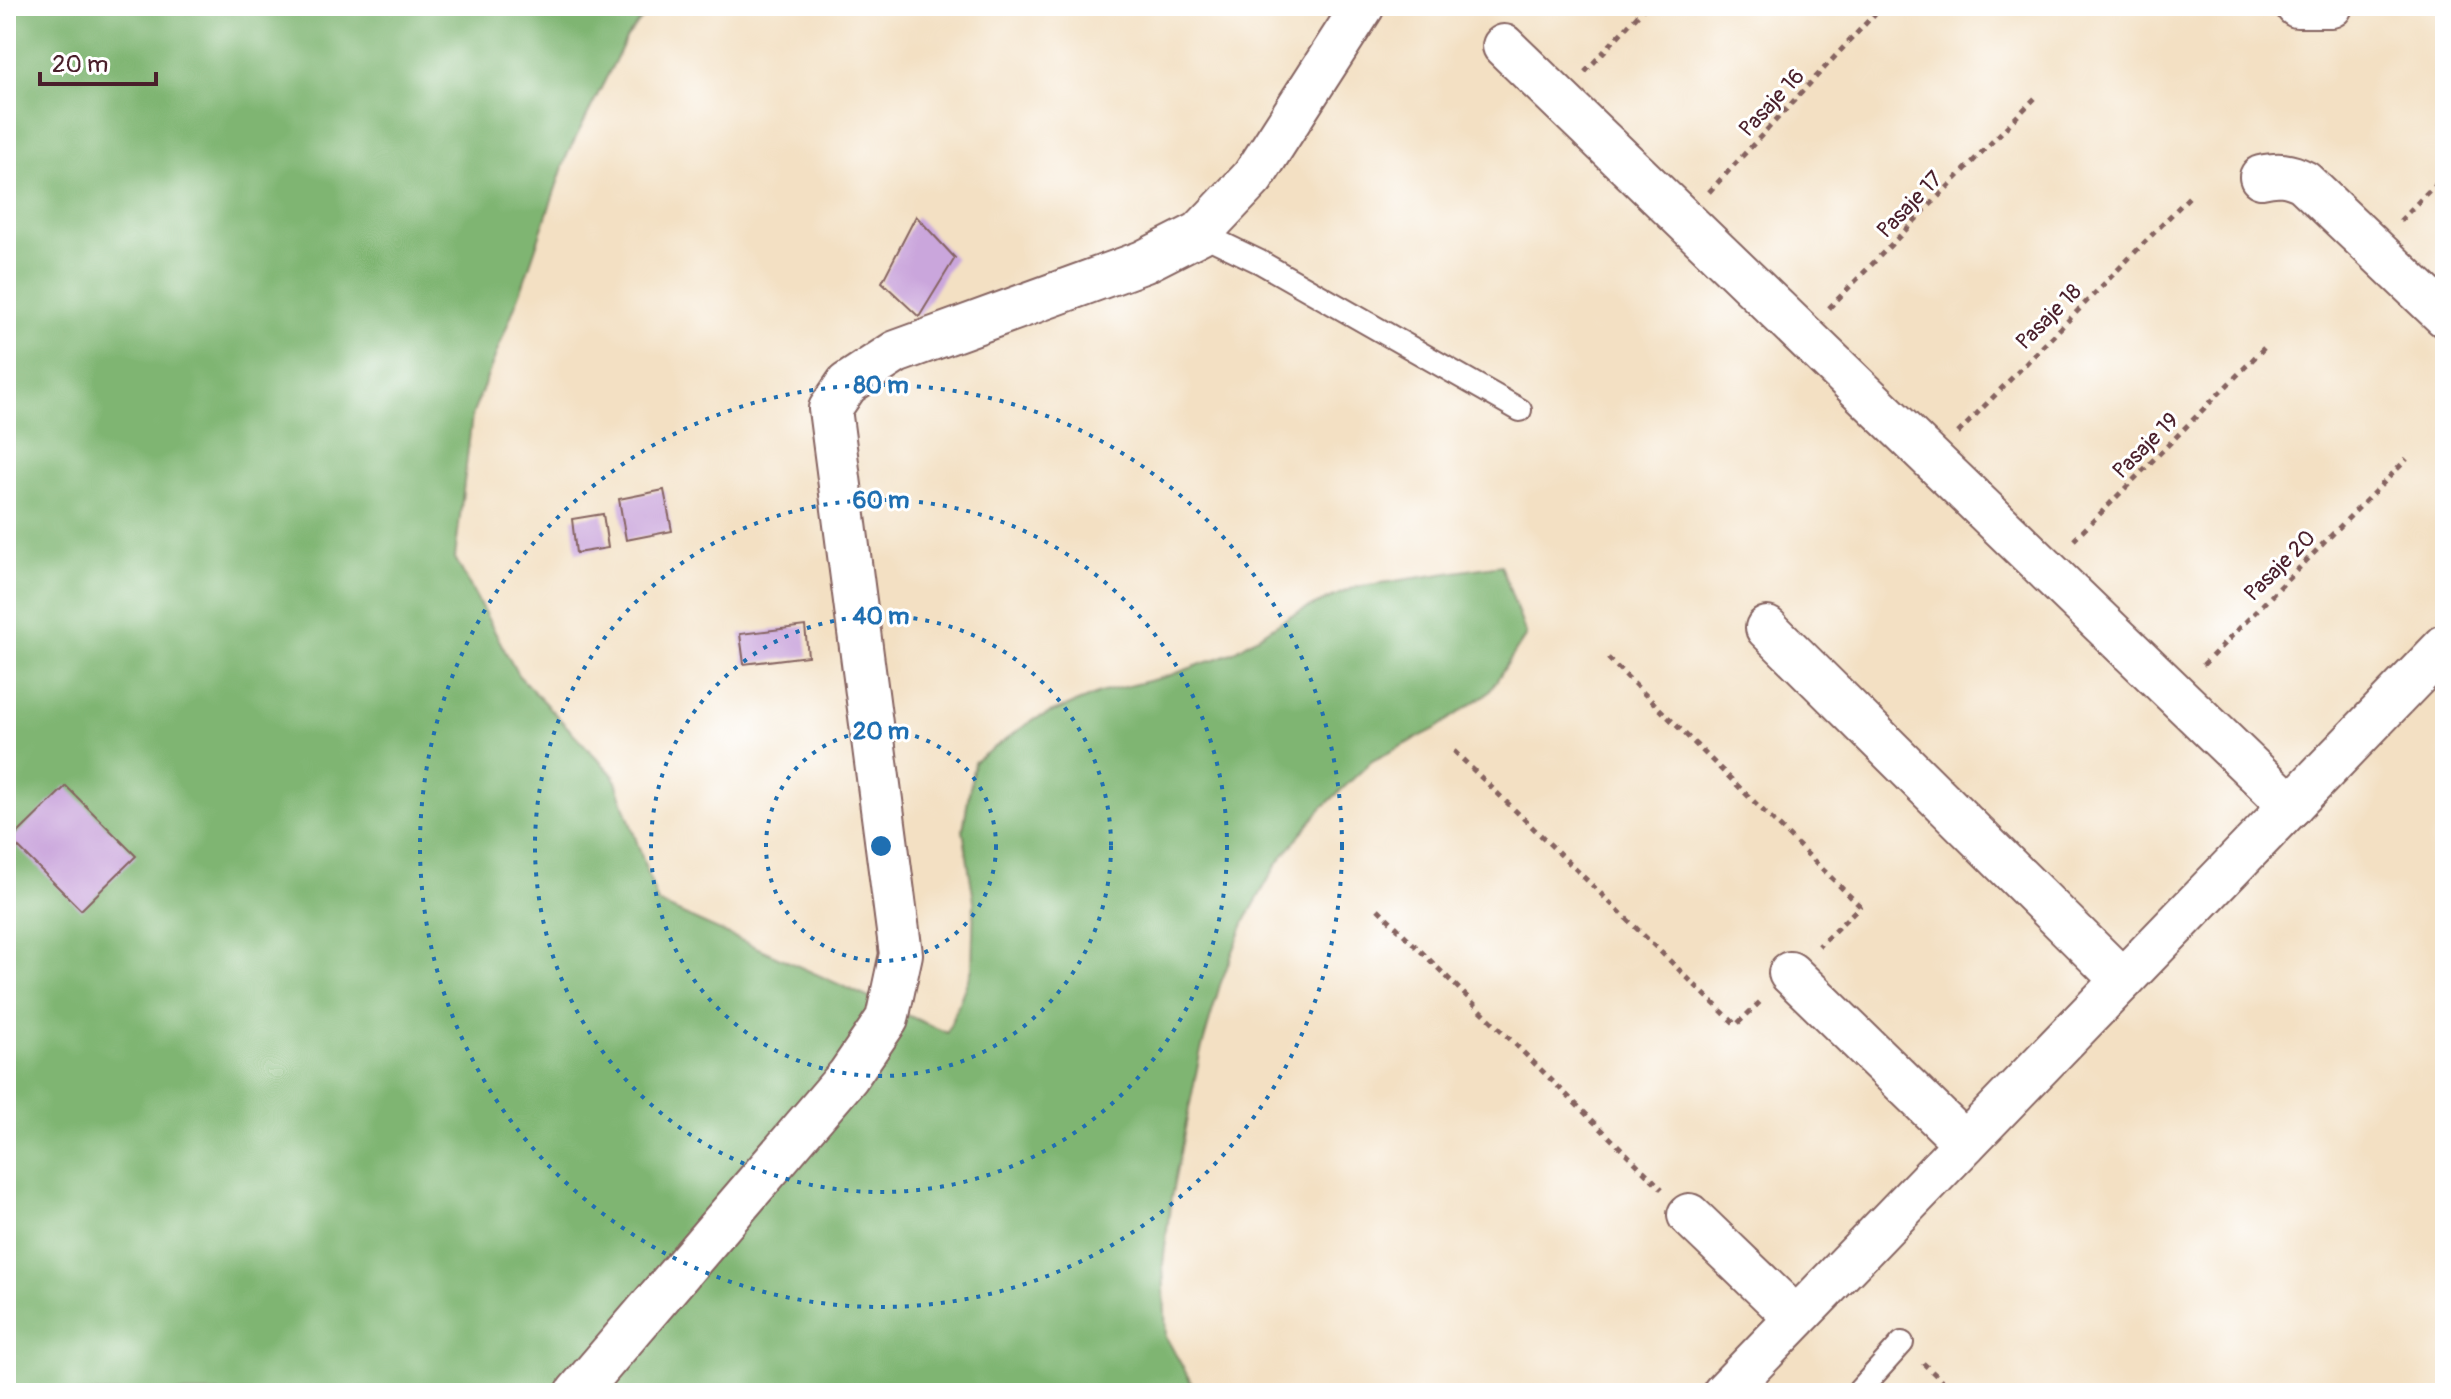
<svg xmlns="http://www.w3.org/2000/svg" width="2451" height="1399" font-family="Pangolin,sans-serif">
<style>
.forest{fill:#7fb572;stroke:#646a4e;stroke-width:2}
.building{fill:#caa6dc}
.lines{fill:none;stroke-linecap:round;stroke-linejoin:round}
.service-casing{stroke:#856360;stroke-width:26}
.minor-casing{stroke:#856360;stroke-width:46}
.path{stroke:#856360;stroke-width:5;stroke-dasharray:6 6;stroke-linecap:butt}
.service{stroke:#fff;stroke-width:22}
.minor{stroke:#fff;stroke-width:42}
.ring{fill:none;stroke:#1f6fb2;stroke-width:4;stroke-dasharray:4 8}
.labels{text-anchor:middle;stroke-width:6;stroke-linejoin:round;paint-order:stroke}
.street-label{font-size:22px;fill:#4a1f2b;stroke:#fff}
.centre{fill:#1f6fb2;stroke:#fff;stroke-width:4}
.ring-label{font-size:24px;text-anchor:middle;font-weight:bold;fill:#1f6fb2;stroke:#fff;stroke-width:6;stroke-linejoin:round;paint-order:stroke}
</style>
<rect width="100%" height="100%" fill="#fff"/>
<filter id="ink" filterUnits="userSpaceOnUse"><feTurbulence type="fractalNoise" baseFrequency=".0125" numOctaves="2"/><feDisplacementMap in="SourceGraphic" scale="16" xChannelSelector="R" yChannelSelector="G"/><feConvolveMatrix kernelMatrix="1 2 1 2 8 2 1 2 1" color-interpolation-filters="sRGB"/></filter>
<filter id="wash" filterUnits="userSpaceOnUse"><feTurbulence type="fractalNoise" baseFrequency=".006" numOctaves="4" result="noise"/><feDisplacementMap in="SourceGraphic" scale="32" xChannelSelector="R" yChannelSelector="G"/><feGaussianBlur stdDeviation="1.8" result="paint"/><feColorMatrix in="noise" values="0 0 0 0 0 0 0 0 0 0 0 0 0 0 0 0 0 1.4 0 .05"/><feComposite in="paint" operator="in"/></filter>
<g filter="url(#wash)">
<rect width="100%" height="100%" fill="#f3e0c3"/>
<!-- forest -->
<path class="forest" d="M6,6H653L627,37L567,155L522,288L472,416L455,558L518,675L614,776L658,903L947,1033L972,969L974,901L963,830L974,762L1033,720L1100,693L1168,676L1232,653L1290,616L1355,587L1501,565L1526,635L1489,692L1435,729L1372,761L1321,809L1277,864L1245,921L1220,985L1200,1054L1171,1198L1163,1264L1166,1337L1197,1393H6Z"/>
<g id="blocks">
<!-- building -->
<g class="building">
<path d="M916,216L955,258L919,317L882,282Z"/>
<path d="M664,490L672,531L626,540L619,499Z"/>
<path d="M603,514L608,548L576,553L572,519Z"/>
<path d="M805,626L808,656L744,664L740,634Z"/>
<path d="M66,786L136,856L81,910L11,840Z"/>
</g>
</g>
</g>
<g filter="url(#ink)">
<use href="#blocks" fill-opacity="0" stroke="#856360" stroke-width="2"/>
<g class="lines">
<!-- service casing -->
<g class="service-casing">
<g id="service">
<path d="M1200,233L1260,262L1520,410"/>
<path d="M1857,1393L1902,1343"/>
</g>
</g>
<!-- minor casing -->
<g class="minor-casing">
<g id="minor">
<path d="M2297,6H2331"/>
<path d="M1504,46L2291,806"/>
<path d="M2261,177C2278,173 2289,174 2304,182L2445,316"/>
<path d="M1767,628L2122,980"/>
<path d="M1790,973L1965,1143"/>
<path d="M1689,1215L1796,1318"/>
<path d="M577,1393L848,1076L887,1019L901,954L830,409L847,384L896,352L1143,262L1200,233L1253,177L1363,6"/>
<path d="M1724,1393L2445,646"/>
</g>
</g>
<!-- path -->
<g class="path">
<path d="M1585,72L1646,6"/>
<path d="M1709,192L1882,6"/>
<path d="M2400,221L2445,174"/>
<path d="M1829,308L2037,96"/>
<path d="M1958,433L2189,197"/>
<path d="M2074,540L2268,344"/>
<path d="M1608,658L1860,906L1819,946"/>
<path d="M2203,665L2407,459"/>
<path d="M1454,751L1736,1025L1762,1000"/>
<path d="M1378,909L1662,1189"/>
<path d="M1923,1363L1955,1393"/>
</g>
<!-- service -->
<use href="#service" class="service"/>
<!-- minor -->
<use href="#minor" class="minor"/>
</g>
</g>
<!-- distance rings -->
<g class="ring">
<circle cx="881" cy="846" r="115"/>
<circle cx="881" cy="846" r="230"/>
<circle cx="881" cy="846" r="346"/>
<circle cx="881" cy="846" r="461"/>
</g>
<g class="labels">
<!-- street labels -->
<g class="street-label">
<text transform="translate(1771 102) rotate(-47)" y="8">Pasaje 16</text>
<text transform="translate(1909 204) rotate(-46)" y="8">Pasaje 17</text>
<text transform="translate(2048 316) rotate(-45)" y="8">Pasaje 18</text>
<text transform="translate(2145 445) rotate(-45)" y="8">Pasaje 19</text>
<text transform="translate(2279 565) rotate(-45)" y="8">Pasaje 20</text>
</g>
</g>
<circle cx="881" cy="846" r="12" class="centre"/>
<g class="ring-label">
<text x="881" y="393">80 m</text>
<text x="881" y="508">60 m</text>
<text x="881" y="624">40 m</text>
<text x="881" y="739">20 m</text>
</g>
<!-- margin -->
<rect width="2451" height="1399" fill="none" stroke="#fff" stroke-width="32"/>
<!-- scale -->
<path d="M40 72v12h116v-12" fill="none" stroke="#4a1f2b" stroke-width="4"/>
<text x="52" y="72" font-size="24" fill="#4a1f2b" stroke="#ffffff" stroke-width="6" paint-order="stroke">20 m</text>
</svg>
